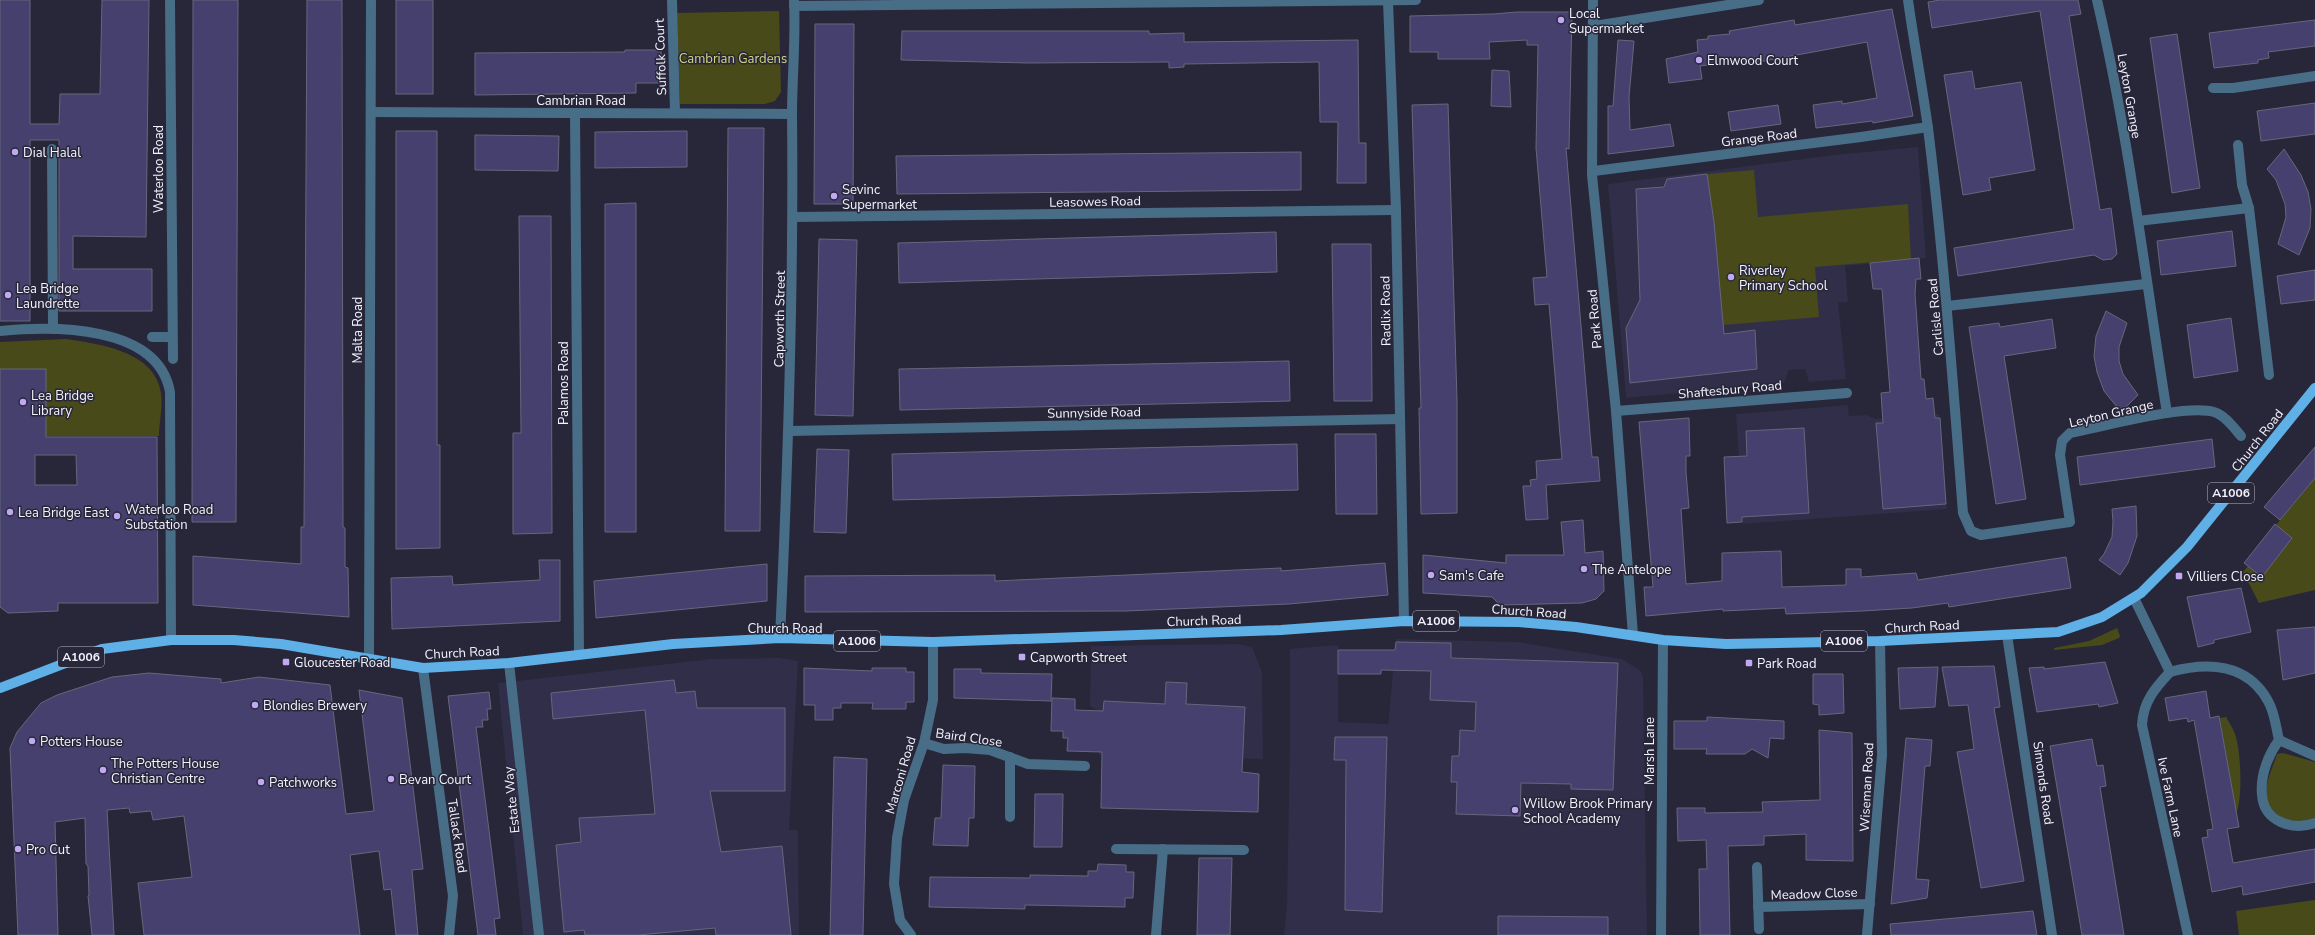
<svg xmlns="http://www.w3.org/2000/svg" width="2315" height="935" font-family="'Nunito Sans',sans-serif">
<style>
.built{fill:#302e48}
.green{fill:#484a1a}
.building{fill:#45406d;stroke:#67667d;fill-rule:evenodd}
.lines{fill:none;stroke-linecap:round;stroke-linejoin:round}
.minor{stroke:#486d87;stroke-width:10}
.major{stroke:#5fb0e7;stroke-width:10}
.poi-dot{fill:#c1a8f3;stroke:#282639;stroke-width:1.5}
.labels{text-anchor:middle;stroke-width:3;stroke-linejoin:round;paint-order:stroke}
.shield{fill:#282639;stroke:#b6b6c2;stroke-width:1}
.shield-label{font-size:12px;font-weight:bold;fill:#f3f3fd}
.poi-label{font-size:13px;fill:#f3f3fd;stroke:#282639;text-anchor:start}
.street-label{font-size:13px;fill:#f3f3fd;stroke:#282639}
.park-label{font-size:13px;fill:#d1d584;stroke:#282639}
</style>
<rect width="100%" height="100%" fill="#282639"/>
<!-- built -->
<g class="built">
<path d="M1918,147L1926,258L1845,266L1848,302L1838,303L1846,379L1809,382L1805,369L1789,370L1784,383L1626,398L1608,184L1834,155Z"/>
<path d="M1848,405L1849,416L1866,415L1875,419L1939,414L1947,509L1743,524L1736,414Z"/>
<path d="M1396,639L1518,642L1622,659L1641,671L1643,677L1647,935H1284L1287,905L1290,742V649L1338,645V722L1387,724L1388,726Z"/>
<path d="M1237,644L1252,647L1262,672L1263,759L1099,755L1100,712L1090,706L1091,646Z"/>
<path d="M779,658L798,661L789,830H798L799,935H523L498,683L712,659Z"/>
</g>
<!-- green -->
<g class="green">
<path d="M779,11L781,92L775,101L765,104H680L677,13Z"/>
<path d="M1754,170L1758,217L1908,204L1911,259L1815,267L1819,317L1723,325L1714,222L1707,174Z"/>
<path d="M66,339C99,344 155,351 161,393C163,406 159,423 159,436H46V370L0,369V342Z"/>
<path d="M2315,473V590L2259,603L2243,572L2248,566L2261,577L2292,538L2276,525L2312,482Z"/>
<path d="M2117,628L2120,636L2119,638L2102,645L2054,650V648L2089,641Z"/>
<path d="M2226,717C2229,722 2233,728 2235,734C2241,750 2243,799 2236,814L2220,718Z"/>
<path d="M2283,753L2315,762V818C2307,823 2300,822 2291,821C2285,820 2282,818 2277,814C2256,799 2271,773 2277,754Z"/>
<path d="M2315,900V935H2239L2236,911Z"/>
</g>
<!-- building -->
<g class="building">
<path d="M0,0H30V124H59L60,94H100L102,0H149L146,237L73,236V269H152V311H59V140H30V321H0Z"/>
<path d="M193,0H238L236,522H192Z"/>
<path d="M307,0H342L343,527L345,528V567L348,568L349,617L193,605V556L301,564V527H304Z"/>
<rect x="396" y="0" width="37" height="94"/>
<path d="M1940,0H2078L2081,14L2069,16L2100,210L2111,208L2117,254L2112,259L2103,260L2094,255L1958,276L1954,248L2074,229L2040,11L1932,28L1928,2Z"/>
<path d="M1892,9L1913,116L1873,123L1872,121L1816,128L1813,105L1842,101V104L1877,98L1867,42L1759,62L1758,59L1700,66L1702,79L1669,83L1666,59L1698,52L1697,40L1708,39V36L1730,34L1729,31L1794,20L1795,25Z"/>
<path d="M1517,12H1572L1569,149L1566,148L1592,457H1598L1600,481L1546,485L1548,519L1526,520L1523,486H1531L1530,480L1537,479L1536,461L1562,459L1549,304L1535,305L1533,278L1547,277L1536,148L1538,45H1527V40L1489,42L1490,59H1438V52H1410V16L1493,14Z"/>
<path d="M2315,20V46L2268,52L2269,58L2258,60V63L2214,68L2209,33Z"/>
<path d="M815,24H854L853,204H814Z"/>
<path d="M902,31H1149V34L1184,33V42L1358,40L1359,143H1366V183H1337L1338,122H1320L1319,62L1184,64V67L1169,68V62L1028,63L901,60Z"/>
<path d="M2177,34L2200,188L2172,193L2150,38Z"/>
<path d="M1618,40L1634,41L1629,97L1630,130L1670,124L1674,146L1608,154V106H1613Z"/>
<path d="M625,50H661V58H664V83H636V93L475,95V53L625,52Z"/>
<path d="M1492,70L1509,71L1511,107L1491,106Z"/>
<path d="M1972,71L1975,89L2021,82L2035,170L1989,178L1991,190L1963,195L1944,75Z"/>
<path d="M2315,103V134L2261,141L2257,111Z"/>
<path d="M1448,104L1457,400V513L1421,514L1419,408H1421L1412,105Z"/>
<path d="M1778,105L1781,124L1731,131L1728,112Z"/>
<path d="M728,128H764L760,531H725Z"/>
<path d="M396,131H437V445H440V548L396,549Z"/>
<path d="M687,131V167L595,168V132Z"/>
<path d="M475,135L559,136L558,171L475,170Z"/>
<path d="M2284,149L2301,175L2308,192L2311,209L2310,228L2299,255L2278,244L2286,217L2285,204L2276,180L2267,169Z"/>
<path d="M1301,152V190L897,194L896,156Z"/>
<path d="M1707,174L1714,222L1724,334L1755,330L1757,369L1630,383L1626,328L1640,300L1636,189L1664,187L1667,179Z"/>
<path d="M636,203V532H605V204Z"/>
<path d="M519,216H551L552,533L513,534V433H521Z"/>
<path d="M2232,231L2236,266L2161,275L2157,241Z"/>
<path d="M1276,232L1277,272L899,283L898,243Z"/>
<path d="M819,239L857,240L853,416L815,415Z"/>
<path d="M1332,244H1371L1372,401H1334Z"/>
<path d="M1919,258L1921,279H1916L1915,294L1921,379H1924L1926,399L1933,398L1935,418H1940L1946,504L1883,509L1876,423H1883L1881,393L1890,392L1882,289H1873L1870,263Z"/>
<path d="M2315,270V300L2281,304L2277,276Z"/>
<path d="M2106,311L2127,323L2119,347V361L2123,374L2138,395L2121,412L2104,391L2097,372L2094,356L2096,336Z"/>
<path d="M2231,318L2238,371L2194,378L2187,325Z"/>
<path d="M2052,319L2056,348L2004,356L2026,499L1996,504L1969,327L1999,323L2000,327Z"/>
<path d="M1289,361L1290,401L900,410L899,369Z"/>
<path d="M0,369H46V437H157L158,603H58V611L8,613L0,607ZM35,455H76L77,485H35Z"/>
<path d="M1689,418L1690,456H1686V472L1689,508L1681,509L1686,584L1722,581V553L1781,551L1782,587L1846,585V569H1861V577L1916,573L1918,580L2066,557L2071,588L1949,607L1948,603L1912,608L1862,611L1786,614L1785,608L1723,611V609L1646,616L1644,587H1653L1639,422Z"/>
<path d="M1804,428L1809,513L1742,517V522L1727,523L1724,457L1747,456L1746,431Z"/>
<path d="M1335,434H1376L1377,514H1336Z"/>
<path d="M2212,439L2215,467L2080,485L2077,457Z"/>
<path d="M1297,444L1298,490L893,500L892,454Z"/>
<path d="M2315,447V478L2280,520L2264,507Z"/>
<path d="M817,449L849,450L846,533L814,532Z"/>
<path d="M2136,506L2137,536L2128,563L2120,575L2099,560L2104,554L2112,537L2113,522L2112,509Z"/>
<path d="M1583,520L1585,553L1603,551L1604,591L1596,599L1582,603L1500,605L1492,597L1423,593V555L1506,563V555H1564L1561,522Z"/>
<path d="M2275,524L2292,538L2262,577L2244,563Z"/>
<path d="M539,560H560V621L392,629L391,578L452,576L453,585L540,580Z"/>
<path d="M1385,563L1388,595L1289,604L1126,611L805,612V576L995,575V581L1281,568V571Z"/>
<path d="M767,564V601L596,618L594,581Z"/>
<path d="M2241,588L2251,632L2214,640V643L2198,647L2187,597Z"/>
<path d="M2315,627V673L2283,680L2277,630Z"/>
<path d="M1396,642L1451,643V658L1618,663L1613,790L1571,789V784L1521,783L1520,816L1456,814L1457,782H1451L1452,756H1459L1460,730L1475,731L1476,702L1430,700L1431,671L1381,670V674H1338V650H1395Z"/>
<path d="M2105,662L2118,703L2099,707L2098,704L2037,712L2029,668L2044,667V669Z"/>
<path d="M1994,666L2000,707L1994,708L2024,881L1981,888L1957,752L1974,749L1968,705L1949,706L1942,667Z"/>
<path d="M1938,667L1935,707L1900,709L1898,668Z"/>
<path d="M804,668L872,671V668H906V672H914V702H906V709H872L873,703H841V708H833V720H815V705H804Z"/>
<path d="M954,669H981V673L1052,674L1051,701L954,698Z"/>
<path d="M149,673L221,679V683L259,677L330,685L346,814L374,811L359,690L402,698L423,869L412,870L418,935H396L391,889L384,890L379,851L350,855L360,935H144L138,883L192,877L184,816L153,820L151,811L130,813L129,808L107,810L114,935H92L88,896L89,895L88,866L86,864L85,818L55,822L58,935H18L10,748L17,732L41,703L57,695L112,677Z"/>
<path d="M1813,674H1843L1844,713L1819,715V705L1813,704Z"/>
<path d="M674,680L676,693L695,691L697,708H785V791H710L721,852L782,846L791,935H716L715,928L638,935H585L584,930L564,932L556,845L581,842L579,818L655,814L645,710L553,719L551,693Z"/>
<path d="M1166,682L1187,683L1186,704L1245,707L1242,772L1259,774L1258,812L1101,808L1102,752L1067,751L1068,738H1063V731H1051L1052,698L1075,699V710L1103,711L1104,701L1165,704Z"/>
<path d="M2206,691L2210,718L2219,716L2239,827L2227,829L2233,863L2315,849V882L2243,895L2242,886L2212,892L2202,838L2208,837L2207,830L2213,829L2194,720L2188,722L2187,718L2169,721L2165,698Z"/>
<path d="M489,692L491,709H487L488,720H482L483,727H476L500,918L494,919L496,935H478L448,696Z"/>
<path d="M1707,717L1784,721V739L1770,738L1768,758L1752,749L1745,754H1706L1707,749H1674V721H1707Z"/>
<path d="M1819,730L1852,733L1853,861L1806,860V834L1764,836V845L1728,846L1730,935H1700L1699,869H1707L1706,840L1678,841L1677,808H1705V813L1763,812L1762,802L1820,800Z"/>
<path d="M1335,737H1387L1382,912L1345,910L1346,760H1334Z"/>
<path d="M1906,738L1932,740L1930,766H1925L1916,879L1929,880L1927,898L1891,904Z"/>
<path d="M2092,739L2097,766L2103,765L2106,786L2100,787L2124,935H2082L2050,746Z"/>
<path d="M834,757L867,759L863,935H830Z"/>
<path d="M943,765L975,766L974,818H969L968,846L933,845L935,818H941Z"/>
<path d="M1035,794H1063L1062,847H1034Z"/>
<path d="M1199,858H1232L1230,935H1197Z"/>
<path d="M1098,864L1126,865V872H1134L1133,898H1125V907L1025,905V909L929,907L930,877L1030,878V875L1088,876V871H1097Z"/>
<path d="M2033,911L2037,935H1891L1890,924Z"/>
<path d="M1498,916L1608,917V935H1498Z"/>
</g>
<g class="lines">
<!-- minor -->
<g class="minor">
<path d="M170,0L173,359"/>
<path d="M1593,0L1592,175L1616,411L1633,635"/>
<path d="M1908,0C1914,43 1922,85 1928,128C1944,256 1953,385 1963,513L1971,531L1981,535L2070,522L2060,455L2062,441L2070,433C2103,427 2184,404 2214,412C2225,415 2234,428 2241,436"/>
<path d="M2097,0C2129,136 2145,276 2167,413"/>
<path d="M672,1L675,112"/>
<path d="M1388,1L1396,210L1404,621"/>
<path d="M794,6L1416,0"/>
<path d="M1594,26L1759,0"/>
<path d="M2213,88H2233L2315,76"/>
<path d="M371,112L792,114"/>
<path d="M575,113L579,654"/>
<path d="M2238,145L2242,185L2249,208L2269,375"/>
<path d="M52,149L53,329"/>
<path d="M1594,171L1861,137L1928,127"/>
<path d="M794,217L1396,210"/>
<path d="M2138,221L2249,208"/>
<path d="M1947,306L2146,284"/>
<path d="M0,331C52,326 158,324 170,392L171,640"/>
<path d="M152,337H172"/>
<path d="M1616,411L1847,393"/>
<path d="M790,431L1400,419"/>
<path d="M2134,598L2170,672"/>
<path d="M2007,635L2052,935"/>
<path d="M780,638C788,464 794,290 792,115C792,77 796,38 794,0"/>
<path d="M369,659L371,0"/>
<path d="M509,663L539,935"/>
<path d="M423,668L453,896L449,935"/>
<path d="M2170,672C2207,662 2247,663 2268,701C2275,713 2276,728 2279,740C2268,755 2260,776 2262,795C2264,822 2293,831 2315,823"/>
<path d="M2170,672C2155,688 2143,702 2142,725L2188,935"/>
<path d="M2279,740L2315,756"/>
<path d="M924,743L944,749L965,748L990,750L1028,764L1085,766"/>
<path d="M1010,757V817"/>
<path d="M1116,849L1244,850"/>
<path d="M1757,867L1759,929"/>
<path d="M1758,907L1870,904"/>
<path d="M911,935L900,920L894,884L897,838L904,800L924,743L933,700V642"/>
<path d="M1156,935L1163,849"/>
<path d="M1661,935L1663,640"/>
<path d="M1867,935L1882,755L1880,641"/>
</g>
<!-- major -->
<path class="major" d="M0,688L102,649L171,640H234L281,644L423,668L509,663L673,644L780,638L933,642L1281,630L1404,621L1519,622L1576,627L1663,640L1726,644L1880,641L2058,632L2102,617L2141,593L2187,547L2315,388"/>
</g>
<!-- markers -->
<g class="poi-dot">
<circle cx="1561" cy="20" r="4"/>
<circle cx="1699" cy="60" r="4"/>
<circle cx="15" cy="152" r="4"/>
<circle cx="834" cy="196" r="4"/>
<circle cx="1731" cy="277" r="4"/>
<circle cx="8" cy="295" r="4"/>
<circle cx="23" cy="402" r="4"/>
<circle cx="10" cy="512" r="4"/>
<circle cx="117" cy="516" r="4"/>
<circle cx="1584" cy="569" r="4"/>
<circle cx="1431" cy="575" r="4"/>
<rect x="2175" y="572" width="8" height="8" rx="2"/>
<rect x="1018" y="653" width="8" height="8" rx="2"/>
<rect x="282" y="658" width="8" height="8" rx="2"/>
<rect x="1745" y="659" width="8" height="8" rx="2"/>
<circle cx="255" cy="705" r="4"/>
<circle cx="32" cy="741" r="4"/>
<circle cx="103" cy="770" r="4"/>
<circle cx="391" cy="779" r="4"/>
<circle cx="261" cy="782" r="4"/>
<circle cx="1515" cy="810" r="4"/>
<circle cx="18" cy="849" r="4"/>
</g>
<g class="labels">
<!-- shield labels -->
<g class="shield">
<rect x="2208" y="483" width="46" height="20" rx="3"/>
<rect x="1413" y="611" width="46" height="20" rx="3"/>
<rect x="834" y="631" width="46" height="20" rx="3"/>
<rect x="1821" y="631" width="46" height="20" rx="3"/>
<rect x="58" y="647" width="46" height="20" rx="3"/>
</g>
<g class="shield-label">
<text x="2231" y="497">A1006</text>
<text x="1436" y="625">A1006</text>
<text x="857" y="645">A1006</text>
<text x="1844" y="645">A1006</text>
<text x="81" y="661">A1006</text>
</g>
<!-- poi labels -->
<g class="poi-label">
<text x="1569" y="18">Local<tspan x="1569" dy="15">Supermarket</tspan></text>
<text x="1707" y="65">Elmwood Court</text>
<text x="23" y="157">Dial Halal</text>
<text x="842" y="194">Sevinc<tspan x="842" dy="15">Supermarket</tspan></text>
<text x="1739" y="275">Riverley<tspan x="1739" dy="15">Primary School</tspan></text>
<text x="16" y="293">Lea Bridge<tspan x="16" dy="15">Laundrette</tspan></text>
<text x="31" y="400">Lea Bridge<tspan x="31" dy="15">Library</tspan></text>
<text x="125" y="514">Waterloo Road<tspan x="125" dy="15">Substation</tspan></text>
<text x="18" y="517">Lea Bridge East</text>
<text x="1592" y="574">The Antelope</text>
<text x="1439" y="580">Sam's Cafe</text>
<text x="2187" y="581">Villiers Close</text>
<text x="1030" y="662">Capworth Street</text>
<text x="294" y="667">Gloucester Road</text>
<text x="1757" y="668">Park Road</text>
<text x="263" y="710">Blondies Brewery</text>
<text x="40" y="746">Potters House</text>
<text x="111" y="768">The Potters House<tspan x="111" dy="15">Christian Centre</tspan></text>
<text x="399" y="784">Bevan Court</text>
<text x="269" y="787">Patchworks</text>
<text x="1523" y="808">Willow Brook Primary<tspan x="1523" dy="15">School Academy</tspan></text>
<text x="26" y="854">Pro Cut</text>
</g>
<!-- street labels -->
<g class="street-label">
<text transform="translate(660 57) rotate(-92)" y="5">Suffolk Court</text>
<text transform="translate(2130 96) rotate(80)" y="5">Leyton Grange</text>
<text x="581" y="105">Cambrian Road</text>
<text transform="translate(1759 137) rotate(-7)" y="5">Grange Road</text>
<text transform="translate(158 169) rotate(-90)" y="5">Waterloo Road</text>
<text transform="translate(1095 201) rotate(-1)" y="5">Leasowes Road</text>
<text transform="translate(1385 311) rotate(-91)" y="5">Radlix Road</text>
<text transform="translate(1935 317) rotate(-95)" y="5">Carlisle Road</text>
<text transform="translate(779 319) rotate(-89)" y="5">Capworth Street</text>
<text transform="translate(1594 319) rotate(-95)" y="5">Park Road</text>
<text transform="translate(357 330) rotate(-90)" y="5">Malta Road</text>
<text transform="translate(563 383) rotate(-90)" y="5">Palamos Road</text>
<text transform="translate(1730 389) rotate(-5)" y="5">Shaftesbury Road</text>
<text transform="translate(1094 412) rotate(-1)" y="5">Sunnyside Road</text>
<text transform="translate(2111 413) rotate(-13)" y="5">Leyton Grange</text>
<text transform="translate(2257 440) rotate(-52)" y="5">Church Road</text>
<text transform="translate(1529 611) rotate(4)" y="5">Church Road</text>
<text transform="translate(1204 620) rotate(-2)" y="5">Church Road</text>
<text transform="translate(1922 626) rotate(-3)" y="5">Church Road</text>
<text x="785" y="633">Church Road</text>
<text transform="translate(462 652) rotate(-3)" y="5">Church Road</text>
<text transform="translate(969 737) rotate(8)" y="5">Baird Close</text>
<text transform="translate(1649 751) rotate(-90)" y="5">Marsh Lane</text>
<text transform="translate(900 775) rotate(-74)" y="5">Marconi Road</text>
<text transform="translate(2044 783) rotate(82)" y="5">Simonds Road</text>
<text transform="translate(1866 787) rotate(-87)" y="5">Wiseman Road</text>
<text transform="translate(2171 797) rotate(78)" y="5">Ive Farm Lane</text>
<text transform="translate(511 800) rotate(-96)" y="5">Estate Way</text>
<text transform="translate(458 836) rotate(82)" y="5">Tallack Road</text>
<text transform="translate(1814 893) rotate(-2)" y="5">Meadow Close</text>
</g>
<!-- park labels -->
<g class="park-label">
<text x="733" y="63">Cambrian Gardens</text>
</g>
</g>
</svg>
